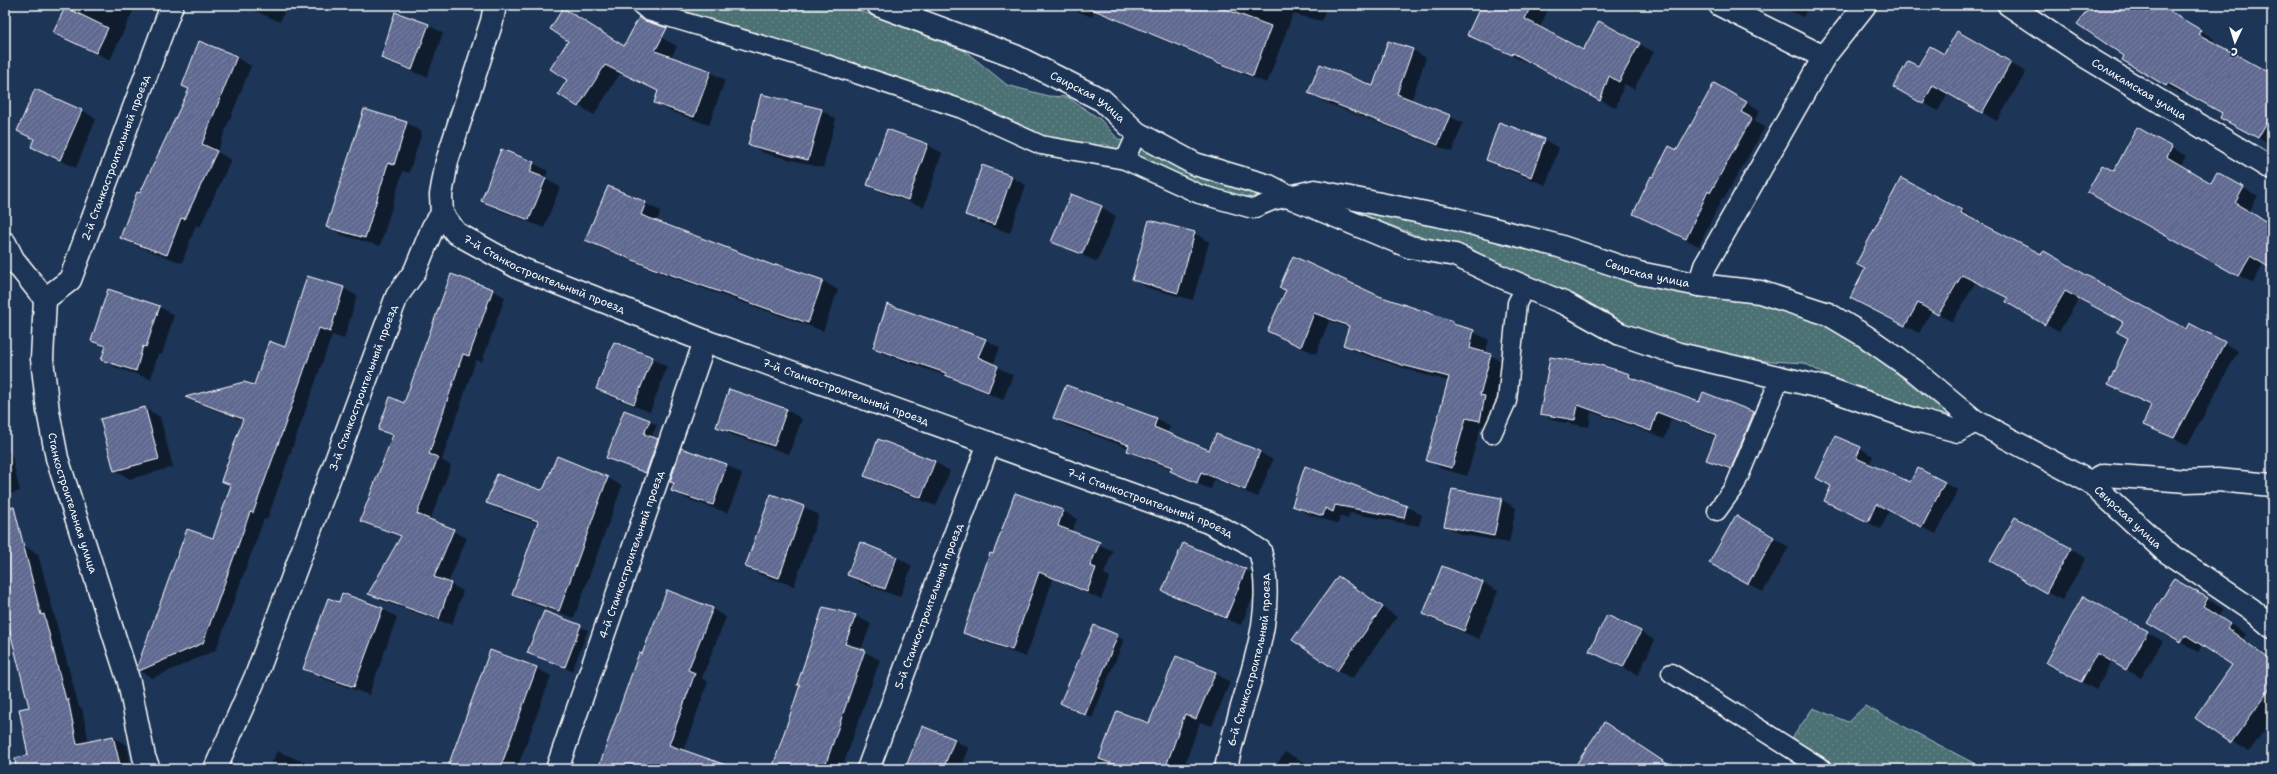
<svg xmlns="http://www.w3.org/2000/svg" width="2277" height="774" font-family="'Shantell Sans',sans-serif">
<style>
.grass{fill:url(#grass-dots);stroke:#a5b8ba}
.shadow{fill:#0007}
.building{fill:url(#building-hatch);stroke:#fff}
.lines{fill:none;stroke-linecap:round;stroke-linejoin:round}
.lane-casing{stroke:#fff;stroke-width:21}
.street-casing{stroke:#fff;stroke-width:25}
.secondary-casing{stroke:#fff;stroke-width:25}
.lane{stroke:#1d3557;stroke-width:18}
.street{stroke:#1d3557;stroke-width:22}
.secondary{stroke:#1d3557;stroke-width:22}
.labels{text-anchor:middle;stroke-width:4;stroke-linejoin:round;paint-order:stroke}
.street-label{font-size:11px;fill:#fff;stroke:#1d3557}
</style>
<defs>
<pattern id="grass-dots" width="8" height="8" patternUnits="userSpaceOnUse"><rect width="8" height="8" fill="#4b7174"/><path d="M2 2h.1M6 6h.1" fill="none" stroke="#668689" stroke-width="1.8" stroke-linecap="round"/></pattern>
<pattern id="building-hatch" width="6" height="6" patternUnits="userSpaceOnUse"><rect width="6" height="6" fill="#606a91"/><path d="M-1 1l2-2M0 6l6-6M5 7l2-2" fill="none" stroke="#7880a2"/></pattern>
</defs>
<rect width="100%" height="100%" fill="#1d3557"/>
<filter id="ink" filterUnits="userSpaceOnUse"><feTurbulence type="fractalNoise" baseFrequency=".025" numOctaves="2"/><feDisplacementMap in="SourceGraphic" scale="8" xChannelSelector="R" yChannelSelector="G"/><feConvolveMatrix kernelMatrix="1 2 1 2 8 2 1 2 1" color-interpolation-filters="sRGB"/></filter>
<g filter="url(#ink)">
<!-- grass -->
<g class="grass">
<path d="M666,5H845L965,51L1007,85L1048,96L1067,97L1100,119L1118,139L1152,151L1262,195L1235,200L1198,183L1140,162L1105,144L1089,148L1042,138L826,58Z"/>
<path d="M1325,200L1446,224L1560,255L1634,283L1753,301L1816,318L1858,343L1950,415L1922,412L1835,380L1804,363L1754,360L1679,343L1627,326L1501,266L1470,248L1421,237Z"/>
<path d="M1865,706L1985,769H1804L1781,754L1813,708L1848,722Z"/>
</g>
<!-- shadow -->
<g class="shadow">
<path d="M53,5H136L110,60L54,32L65,9Z"/>
<path d="M242,5H287L280,22Z"/>
<path d="M1062,5H1326L1322,21L1293,14L1267,83L1221,66L1209,59L1094,11L1092,17Z"/>
<path d="M1374,5H1393L1391,11Z"/>
<path d="M1482,5H1550L1540,28L1584,52L1639,44L1654,52L1634,89L1624,84L1616,108L1528,60L1527,63L1469,35Z"/>
<path d="M1778,5H1809L1803,17Z"/>
<path d="M2082,5H2157L2214,39L2212,42L2272,73V145L2235,126L2223,113L2183,91L2181,94L2123,59L2125,56L2089,10Z"/>
<path d="M428,25L443,33L427,77L397,66L382,57Z"/>
<path d="M1957,32L2026,72L1997,121L1948,93L1938,111L1895,86L1918,67L1944,55Z"/>
<path d="M662,38L677,46L671,58L710,72L725,80L709,125L670,111L655,102L659,91L621,72L594,115L559,94L625,47Z"/>
<path d="M1413,50L1426,58L1411,101L1449,116L1463,123L1452,152L1322,101L1309,93L1373,87Z"/>
<path d="M236,57L251,66L217,152L231,160L200,227L196,225L182,263L137,246L122,237L190,90L183,86Z"/>
<path d="M1746,102L1760,110L1754,121L1765,127L1724,199L1722,198L1699,246L1634,214L1654,178L1677,152Z"/>
<path d="M82,110L96,119L76,168L32,147L35,140L18,131Z"/>
<path d="M365,110L407,123L422,132L409,173L403,171L380,246L342,235L327,226Z"/>
<path d="M821,110L836,119L823,168L764,153L749,144Z"/>
<path d="M2138,129L2186,156L2180,166L2212,184L2218,174L2258,196L2249,212L2272,226V268L2264,263L2253,283L2102,200L2114,172Z"/>
<path d="M1544,140L1559,148L1546,185L1502,168L1487,160Z"/>
<path d="M928,145L942,153L924,207L883,193L868,185Z"/>
<path d="M533,163L548,171L545,179L560,187L544,228L497,209L482,201Z"/>
<path d="M1011,177L1026,185L1010,233L981,223L966,214Z"/>
<path d="M1902,179L1962,211L1975,219V221L2186,331L2190,325L2238,351L2188,445L2144,425L2152,406L2109,384L2130,338L2124,322L2079,298L2059,332L2007,302L2009,298L1976,282L1952,322L1932,310L1919,333L1865,305L1866,269Z"/>
<path d="M608,187L661,211L656,222L776,267L777,265L823,281L838,290L823,331L668,276L601,248L586,239Z"/>
<path d="M1101,207L1116,216L1097,262L1052,241Z"/>
<path d="M1194,233L1209,242L1193,300L1148,288L1133,280Z"/>
<path d="M1280,287L1378,297L1453,322L1489,340L1485,353L1506,363L1495,403L1500,406L1494,429L1481,426L1467,476L1442,469L1427,460L1449,381L1418,373L1359,353L1344,345L1350,328L1329,321L1316,354L1283,339L1268,331L1286,291Z"/>
<path d="M343,288L357,296L344,339L332,335L267,520L264,519L216,650L153,678L139,670L214,539L232,486L222,480L244,421L200,404L188,397L254,387L286,348Z"/>
<path d="M492,290L505,297L482,362L476,360L442,460L451,466L430,520L467,538L448,583L463,591L452,625L382,601L370,593L401,538L361,520L393,437L379,429L405,404Z"/>
<path d="M159,307L174,315L162,355L158,354L151,379L117,368L102,359L106,348L93,340Z"/>
<path d="M985,339L1000,348L993,365L1013,375L1003,400L952,378L889,356L874,348Z"/>
<path d="M652,358L667,367L650,412L612,397L597,388Z"/>
<path d="M1630,375L1643,383L1700,403L1703,393L1754,413L1768,421L1745,476L1721,467L1707,459L1716,437L1671,419L1665,438L1591,412L1589,427L1555,421L1541,413Z"/>
<path d="M730,390L787,410L802,419L789,454L732,435L718,426Z"/>
<path d="M145,408L160,417L173,467L130,479L115,470Z"/>
<path d="M1054,418H1156L1170,426L1167,434L1210,451L1259,452L1273,460L1258,497L1214,479L1211,489L1185,479L1171,471L1172,469L1141,458L1128,450L1129,448L1068,426Z"/>
<path d="M649,421L657,425L651,438L665,445L654,477L607,458Z"/>
<path d="M879,440L935,462L950,471L936,506L880,484L865,476Z"/>
<path d="M5,446L6,450L11,453L20,491L5,495Z"/>
<path d="M1860,448L1873,456L1869,465L1911,484L1944,483L1958,490L1936,534L1889,511L1881,529L1825,501L1832,486Z"/>
<path d="M682,449L727,465L742,474L728,513L687,499L673,490L675,484L671,481Z"/>
<path d="M557,458L608,478L622,486L574,618L528,603L513,595L538,523L502,511L488,503L545,489Z"/>
<path d="M1306,467L1407,507L1422,515L1419,526L1350,513L1348,519L1340,516L1338,524L1308,514L1294,506Z"/>
<path d="M771,495L804,507L819,515L794,586L761,575L747,566Z"/>
<path d="M1015,495L1063,511L1077,519L1072,532L1113,551L1104,574L1110,577L1101,599L1053,579L1026,657L978,640L964,632Z"/>
<path d="M1501,499L1516,508L1509,543L1460,534L1446,526Z"/>
<path d="M1736,517L1789,547L1763,592L1710,562Z"/>
<path d="M2015,518L2086,558L2062,600L2006,570Z"/>
<path d="M5,524L13,549L24,546L38,554L79,707L82,708L89,743L113,737L127,745L132,769H40L30,708L5,608Z"/>
<path d="M860,543L897,557L912,566L900,597L863,584L848,575Z"/>
<path d="M1183,544L1246,570L1261,579L1241,625L1179,600L1164,591Z"/>
<path d="M1338,577L1397,617L1352,679L1337,670Z"/>
<path d="M2174,580L2224,609L2219,617L2246,634L2243,639L2267,656L2272,650V719L2249,752L2196,717L2233,665L2202,645L2198,652L2149,623Z"/>
<path d="M1483,583L1498,591L1479,639L1439,622L1424,614Z"/>
<path d="M2083,597L2163,641L2141,678L2112,661L2096,690L2062,671Z"/>
<path d="M382,609L397,617L369,695L319,677L304,668Z"/>
<path d="M712,609L726,617L702,678L708,682L683,752L628,733L643,655Z"/>
<path d="M544,612L588,630L572,671L528,653Z"/>
<path d="M856,616L871,624L861,650L880,660L842,769H774L801,686L798,684Z"/>
<path d="M1640,632L1655,640L1638,675L1590,651Z"/>
<path d="M1117,636L1124,640L1092,718L1069,707Z"/>
<path d="M536,668L551,676L517,769H448Z"/>
<path d="M1215,673L1230,682L1212,726L1200,722L1183,769H1096L1117,712L1150,724Z"/>
<path d="M954,740L969,748L961,769H906Z"/>
<path d="M277,751L321,769H269Z"/>
<path d="M1285,752L1300,760L1314,769H1274Z"/>
</g>
<!-- building -->
<g class="building">
<path d="M1082,5H1214L1271,26L1253,76L1206,58L1197,53Z"/>
<path d="M1481,5H1531L1525,19L1583,50L1599,21L1640,43L1619,82L1609,76L1600,101L1513,53L1512,55L1467,35Z"/>
<path d="M2092,5H2159L2201,30L2198,34L2272,74V113L2258,138L2220,118L2222,113L2168,83L2166,86L2122,60L2124,56L2077,24Z"/>
<path d="M65,7L108,28L96,53L53,33Z"/>
<path d="M563,8L624,46L639,17L645,21L667,28L655,51L711,71L694,117L654,103L658,91L605,65L578,107L558,94L567,80L550,69L568,41L550,29Z"/>
<path d="M395,12L429,24L412,70L381,58Z"/>
<path d="M1957,31L2011,62L1982,113L1933,85L1923,104L1893,87L1908,61L1918,66L1930,46L1944,54Z"/>
<path d="M199,41L237,56L202,144L217,151L185,219L181,218L167,255L120,238L137,192L140,193L189,89L182,86Z"/>
<path d="M1388,41L1413,49L1397,94L1450,115L1438,145L1308,93L1320,64L1373,86Z"/>
<path d="M1714,83L1747,102L1741,112L1752,118L1710,193L1708,191L1686,239L1633,214L1651,176L1653,177L1669,146L1677,150Z"/>
<path d="M35,89L82,110L60,160L31,147L34,139L17,131Z"/>
<path d="M761,94L822,109L808,160L748,145Z"/>
<path d="M364,109L407,122L394,165L388,163L365,238L326,227Z"/>
<path d="M1499,122L1545,139L1531,177L1486,160Z"/>
<path d="M2137,127L2172,147L2167,157L2211,183L2217,172L2244,187L2235,203L2272,225V269L2250,256L2238,276L2087,192L2102,165L2114,171Z"/>
<path d="M887,129L928,144L908,200L867,185Z"/>
<path d="M501,149L534,162L530,172L546,178L529,220L481,201Z"/>
<path d="M982,165L1012,176L995,225L965,215Z"/>
<path d="M1901,178L1962,210L1961,213L2041,254L2044,251L2134,302V301L2186,329L2189,323L2225,342L2174,438L2143,425L2151,405L2108,385L2128,338L2117,332L2123,322L2065,291L2045,325L2006,302L2008,298L1962,275L1938,315L1918,303L1905,326L1850,298L1865,269L1856,264Z"/>
<path d="M608,186L646,202L641,215L775,266L776,264L823,280L808,323L652,268L585,240Z"/>
<path d="M1071,194L1102,206L1082,254L1051,242Z"/>
<path d="M1149,220L1195,232L1178,293L1132,280Z"/>
<path d="M1293,256L1379,296L1453,321V324L1474,330L1470,348L1491,354L1480,395L1485,396L1480,421L1466,418L1452,468L1426,461L1449,377L1402,365L1343,345L1349,326L1314,313L1301,347L1267,331L1286,290L1279,288Z"/>
<path d="M451,274L493,289L469,356L463,354L429,454L438,457L417,514L454,529L434,577L451,583L439,619L368,594L401,536L360,521L393,435L378,430L390,397L404,403Z"/>
<path d="M307,276L344,287L330,332L319,328L282,433L253,513L250,512L203,643L139,671L137,667L187,529L213,538L231,485L221,481L243,419L185,397L244,382L254,385L269,341L285,347Z"/>
<path d="M108,289L160,306L146,347L143,346L136,371L101,360L106,346L91,341Z"/>
<path d="M887,304L986,339L978,357L998,366L988,392L945,375L946,373L873,348Z"/>
<path d="M614,342L653,357L634,404L596,389Z"/>
<path d="M1550,357L1600,365L1630,374L1629,377L1699,402L1703,392L1754,412L1731,469L1706,460L1716,435L1657,412L1651,431L1578,405L1575,420L1540,414Z"/>
<path d="M1066,385L1157,418L1154,427L1209,450L1216,434L1260,451L1245,490L1201,472L1197,483L1170,471L1172,467L1127,451L1129,445L1053,418Z"/>
<path d="M729,389L787,409L774,446L716,427Z"/>
<path d="M145,407L159,459L114,471L100,419Z"/>
<path d="M624,410L650,420L644,434L658,439L646,473L606,458Z"/>
<path d="M1835,436L1861,447L1856,458L1910,482L1918,468L1945,482L1922,527L1876,504L1868,522L1824,501L1831,486L1816,478Z"/>
<path d="M878,439L935,461L921,498L864,476Z"/>
<path d="M681,448L727,464L713,505L671,491L674,483L670,482Z"/>
<path d="M557,456L608,477L559,611L512,595L538,521L486,503L497,474L541,490L544,488Z"/>
<path d="M1305,466L1407,506L1404,518L1335,505L1333,512L1325,508L1323,516L1292,506Z"/>
<path d="M1452,489L1502,498L1494,536L1444,526Z"/>
<path d="M1015,493L1063,510L1058,526L1100,542L1090,566L1096,568L1087,592L1039,572L1012,650L963,633L990,553L993,554Z"/>
<path d="M771,494L804,506L779,578L745,567Z"/>
<path d="M14,507L41,615L44,614L66,700L68,699L77,744L113,736L121,769H16L15,758L28,755L19,709L29,707L5,612V508Z"/>
<path d="M1736,515L1774,537L1748,584L1709,563Z"/>
<path d="M2015,517L2071,548L2046,593L1990,561Z"/>
<path d="M860,542L897,557L885,589L847,575Z"/>
<path d="M1183,543L1246,569L1226,618L1162,591Z"/>
<path d="M1442,566L1483,582L1464,631L1423,614Z"/>
<path d="M1338,576L1383,607L1337,671L1292,640Z"/>
<path d="M2174,579L2208,598L2203,606L2230,624L2227,628L2272,661V686L2231,743L2195,718L2232,665L2186,635L2181,643L2147,623Z"/>
<path d="M667,590L713,608L688,670L695,673L669,745L726,765L725,769H598L639,653L642,654Z"/>
<path d="M342,593L383,608L354,687L303,669L328,598L339,602Z"/>
<path d="M2083,596L2148,631L2126,670L2097,653L2081,682L2046,663Z"/>
<path d="M823,607L856,615L845,644L865,650L824,769H772L800,685H797Z"/>
<path d="M544,611L581,625L565,667L527,653Z"/>
<path d="M1607,615L1641,631L1623,667L1589,651Z"/>
<path d="M1094,625L1118,635L1085,715L1060,703Z"/>
<path d="M490,650L537,667L500,769H447Z"/>
<path d="M1176,656L1216,672L1196,719L1185,714L1165,769H1127L1099,759L1117,711L1149,723Z"/>
<path d="M1604,722L1675,769H1573Z"/>
<path d="M922,726L955,739L943,769H905Z"/>
</g>
<g class="lines">
<!-- lane casing -->
<g class="lane-casing">
<g id="lane">
<path d="M641,5L648,11L826,64L962,109L1041,145L1125,160L1199,194L1253,209L1272,201L1290,197"/>
<path d="M1125,160L1137,133"/>
<path d="M1492,434L1507,401L1517,303L1526,287"/>
<path d="M1717,511L1735,486L1780,378"/>
<path d="M1671,673L1823,769"/>
</g>
</g>
<!-- street casing -->
<g class="street-casing">
<g id="street">
<path id="s1" d="M878,5L1015,56L1102,100L1137,133L1195,164L1269,186L1290,197L1315,191L1451,218L1559,246L1639,273L1699,285L1760,292L1828,314L1865,336L1915,371L1975,421L2090,482L2164,550L2251,609L2272,627"/>
<path d="M1720,5L1824,57"/>
<path id="s2" d="M2009,5L2083,55L2272,169"/>
<path d="M1290,197L1410,247L1455,255L1497,275L1566,304L1620,334L1679,354L1829,389L1916,420L1958,431L1975,421"/>
<path id="s3" d="M5,243L13,259L45,299L42,359L48,411L57,458L129,682L144,757L149,769"/>
<path d="M1699,285L1705,266L1824,57L1865,5"/>
<path id="s4" d="M45,299L70,280L172,5"/>
<path d="M2090,482L2104,475L2187,481L2217,480L2272,485"/>
<path id="s5" d="M215,769L256,676L397,296L415,271L433,227L442,214"/>
<path id="s6" d="M557,769L705,341"/>
<path id="s7" d="M868,769L989,443"/>
<path id="s8" d="M1226,769C1238,699 1281,623 1260,551"/>
</g>
</g>
<!-- secondary casing -->
<g class="secondary-casing">
<g id="secondary">
<path id="s9" d="M495,5L492,21L447,161L441,195L442,214L456,233L519,268L705,341L1208,522L1244,540L1260,551"/>
</g>
</g>
<!-- lane -->
<use href="#lane" class="lane"/>
<!-- street -->
<use href="#street" class="street"/>
<!-- secondary -->
<use href="#secondary" class="secondary"/>
</g>
</g>
<g class="labels">
<!-- street labels -->
<g class="street-label">
<text dy="4" stroke="none"><textPath href="#s2" startOffset="155">Соликамская улица</textPath></text>
<text dy="4" stroke="none"><textPath href="#s1" startOffset="230">Свирская улица</textPath></text>
<text dy="4" stroke="none"><textPath href="#s4" startOffset="162">2-й Станкостроительный проезд</textPath></text>
<text dy="4" stroke="none"><textPath href="#s1" startOffset="827">Свирская улица</textPath></text>
<text dy="4" stroke="none"><textPath href="#s9" startOffset="338">7-й Станкостроительный проезд</textPath></text>
<text dy="4" stroke="none"><textPath href="#s5" startOffset="409">3-й Станкостроительный проезд</textPath></text>
<text dy="4" stroke="none"><textPath href="#s9" startOffset="662">7-й Станкостроительный проезд</textPath></text>
<text dy="4" stroke="none"><textPath href="#s3" startOffset="277">Станкостроительная улица</textPath></text>
<text dy="4" stroke="none"><textPath href="#s9" startOffset="986">7-й Станкостроительный проезд</textPath></text>
<text dy="4" stroke="none"><textPath href="#s1" startOffset="1377">Свирская улица</textPath></text>
<text dy="4" stroke="none"><textPath href="#s6" startOffset="227">4-й Станкостроительный проезд</textPath></text>
<text dy="4" stroke="none"><textPath href="#s7" startOffset="174">5-й Станкостроительный проезд</textPath></text>
<text dy="4" stroke="none"><textPath href="#s8" startOffset="112">6-й Станкостроительный проезд</textPath></text>
</g>
</g>
<!-- margin -->
<rect width="2277" height="774" fill="none" stroke="#1d3557" stroke-width="20"/>
<rect x="10" y="10" width="2257" height="754" fill="none" stroke="#fff" stroke-width="1.5" filter="url(#ink)"/>
<!-- north arrow -->
<g transform="translate(2235 42) rotate(184)" stroke="#1d3557" stroke-width="3" paint-order="stroke">
<path d="M0-3L7 15L0 10L-7 15Z" fill="#ffffff"/>
<text y="-6" font-size="11" font-weight="bold" text-anchor="middle" fill="#ffffff">С</text>
</g>
</svg>
